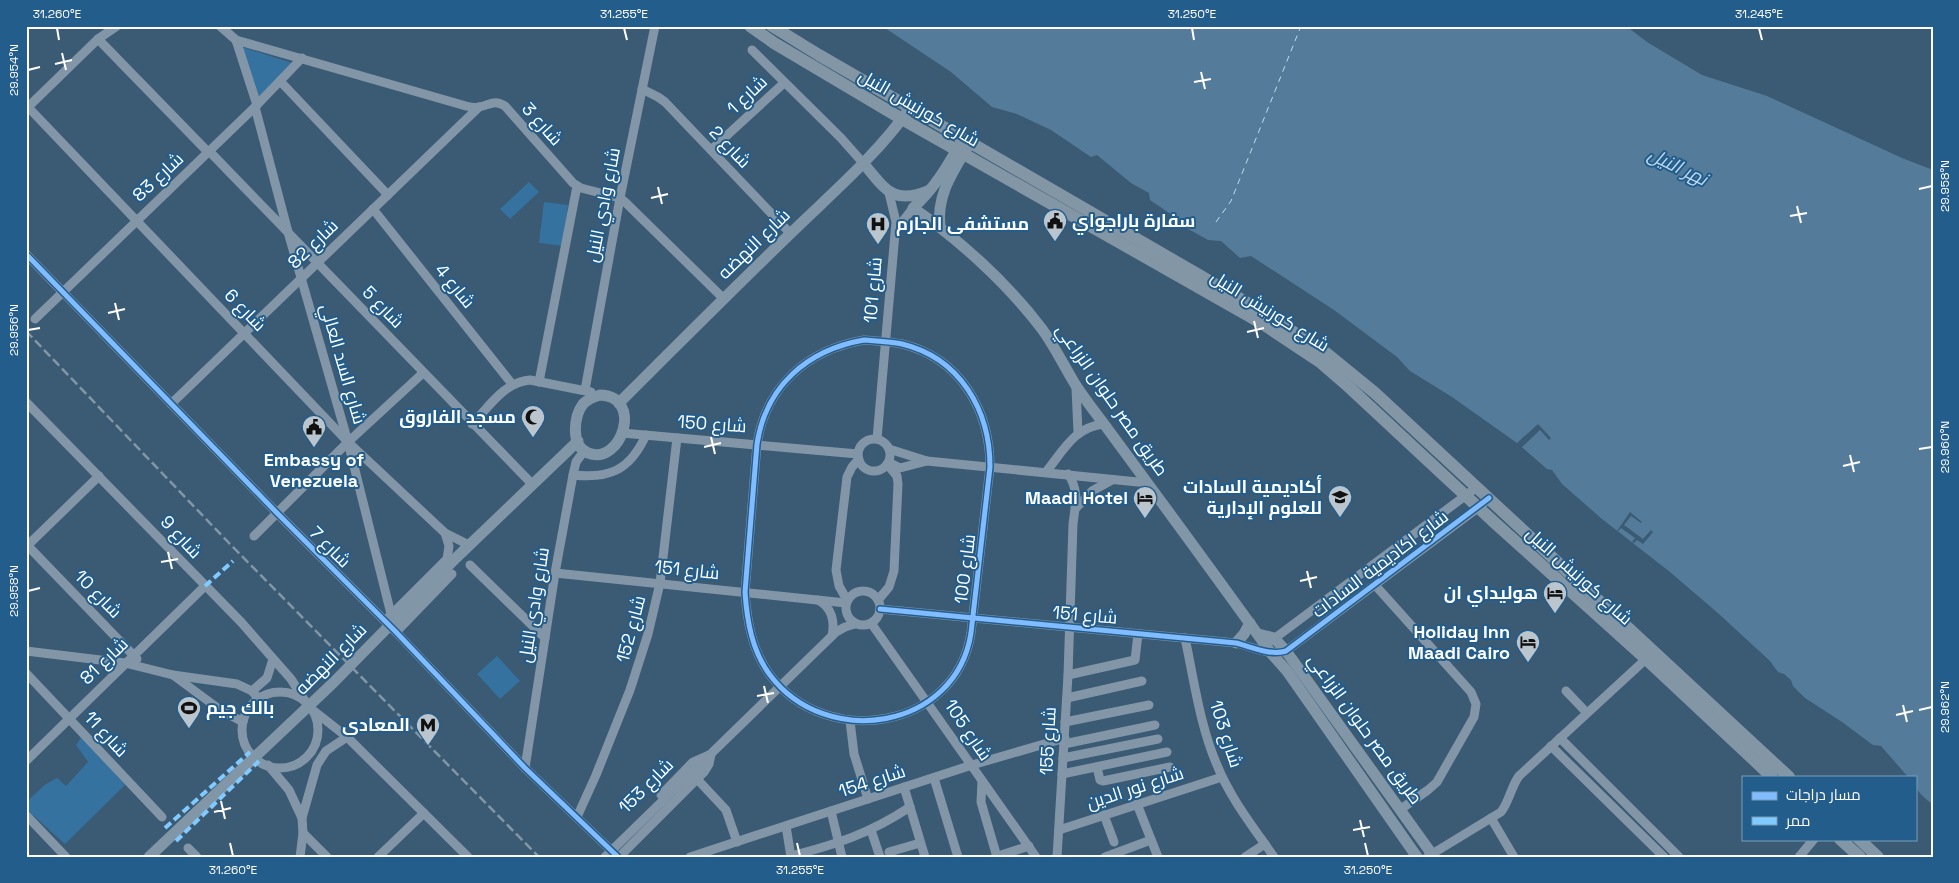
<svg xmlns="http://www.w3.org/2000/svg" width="1959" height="883" font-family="'Space Grotesk',Cairo,sans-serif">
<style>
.green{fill:#35729f}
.water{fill:#547c9a}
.pier{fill:#3b5a73}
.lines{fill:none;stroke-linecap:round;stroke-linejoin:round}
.ferry{stroke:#bddbf2;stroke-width:1;stroke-dasharray:6 5;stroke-linecap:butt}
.minor{stroke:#8296a8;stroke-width:9}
.major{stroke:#8196a6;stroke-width:11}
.highway{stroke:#8296a6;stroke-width:12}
.rail{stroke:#8296a6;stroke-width:2.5;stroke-dasharray:9 4;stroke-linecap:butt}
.quiet{stroke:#80caff;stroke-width:4;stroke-dasharray:8 4;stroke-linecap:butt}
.cycleway-casing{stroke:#235d8b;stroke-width:8}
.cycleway{stroke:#80bcff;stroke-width:5}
.ticks{fill:none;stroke:#fff;stroke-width:2}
.labels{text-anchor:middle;stroke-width:4;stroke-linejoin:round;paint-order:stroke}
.street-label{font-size:18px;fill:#fff;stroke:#235d8b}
.poi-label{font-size:18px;font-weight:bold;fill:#fff;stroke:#235d8b;text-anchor:end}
.water-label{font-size:19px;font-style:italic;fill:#bddbf2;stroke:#235d8b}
.neatline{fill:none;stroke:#fff;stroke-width:2}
.ticks-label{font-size:12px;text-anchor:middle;fill:#fff}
</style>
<rect width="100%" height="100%" fill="#3b5a73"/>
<!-- green -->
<g class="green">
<path d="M242,47L292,63L259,97Z"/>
<path d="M529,182L539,192L510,219L500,209Z"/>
<path d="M544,202L568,205L563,246L539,243Z"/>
<path d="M497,656L520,681L500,699L477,674Z"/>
<path d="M82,736L125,785L65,844L26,809V802L46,784L57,778L66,786L88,762L76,745Z"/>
</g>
<!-- water -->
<path class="water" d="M882,26H1626L1647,42L1702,75L1767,96L1902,158L1933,170V805C1922,795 1915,792 1915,777H1908L1881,746L1873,745L1842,722L1805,698L1793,686L1791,680L1784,674L1778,672L1770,661L1719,614L1670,572L1602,519L1562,484L1552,470L1547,469L1517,443L1452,397L1410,371L1397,357L1334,310L1251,256L1240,258L1221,241L1208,240L1181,225L1172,215L1150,200L1149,193L1131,183L1097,155L1091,157L1051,130L1017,114L992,107L951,72Z"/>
<!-- pier -->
<g class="pier">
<path d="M1538,424L1551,438L1549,440L1540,430L1521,448L1517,443Z"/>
<path d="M1630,512L1642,522L1641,523L1631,516L1624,525L1643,539L1651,530L1653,532L1643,544L1637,540L1634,543L1632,542L1635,538L1621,528L1618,531H1617Z"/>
</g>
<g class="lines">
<!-- ferry -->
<path class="ferry" d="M1216,222L1231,201L1301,26"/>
<!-- minor -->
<g class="minor">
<path d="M220,26L236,40L466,106C470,107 475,108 479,107C490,105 494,99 505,106L573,183L581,188L620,198L625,202L724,299"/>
<path d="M98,39L208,152"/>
<path d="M236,40L257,105"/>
<path d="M752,50L841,138L864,164"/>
<path d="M280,81L388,195"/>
<path d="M642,89L658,97L665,102L790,233"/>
<path d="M26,105L348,442L445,533L469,545"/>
<path d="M255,107L288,232L348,442L394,626"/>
<path d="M26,109L98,39L117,26"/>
<path d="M711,150L784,83"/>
<path d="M209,151L533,485"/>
<path d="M373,209L512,384"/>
<path d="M896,230L913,208"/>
<path d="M26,254L277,513L395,631L525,768L618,857"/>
<path d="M35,319L255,107L302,58"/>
<path d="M864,340C876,341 889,341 902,344C960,358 990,410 990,467L971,633C956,730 826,750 770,675C752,651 747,621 745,592L757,444C766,386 807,350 864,340Z"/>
<path d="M539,382L577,186"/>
<path d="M1076,388L1078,432"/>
<path d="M585,390L620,198L655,26"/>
<path d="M26,402L241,622L291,679L305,701"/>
<path d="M171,404L479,107"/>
<path d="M472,424C489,407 504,382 530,380L591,392"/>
<path d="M622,433L858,454"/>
<path d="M877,439L896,222L889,193"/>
<circle cx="874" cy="455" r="16"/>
<path d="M889,449L927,461L1148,483"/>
<path d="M890,463L900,468L927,461"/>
<path d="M1046,472C1063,451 1074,427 1104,424"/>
<path d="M573,475C610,479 630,470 646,435"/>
<path d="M1076,508L1092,491L1112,480"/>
<path d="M254,536L348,442L423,373"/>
<path d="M26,544L137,659"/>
<path d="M26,547L99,476"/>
<path d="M470,565L545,638"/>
<path d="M555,573L846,603"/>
<path d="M1375,585L1471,692L1476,704L1474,717L1437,782L1428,790L1401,809"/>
<circle cx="863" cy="608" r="17"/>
<path d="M818,600C832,607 835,622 832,636"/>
<path d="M847,600L839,586L836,570L847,477L852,467L859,459"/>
<path d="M878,600L889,587L894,571L898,484L897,476L887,464"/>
<path d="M880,609L1236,643C1252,647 1270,656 1286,651L1483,504"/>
<path d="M388,618L447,559L449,546L445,533"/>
<path d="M871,623L1036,857"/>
<path d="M396,632L452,574"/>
<path d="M1185,638C1194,680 1200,726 1217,765C1230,798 1254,828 1274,857"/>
<path d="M1271,641L1477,487"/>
<path d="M26,651L125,663L173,675L237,684L252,691L259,699"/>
<path d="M26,673L162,817"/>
<path d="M173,675L219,709L243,722"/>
<path d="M1068,675L1135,660L1138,634"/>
<path d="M252,691L267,678L273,659"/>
<path d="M1566,691L1587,713"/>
<circle cx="280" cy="730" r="38"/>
<path d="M1067,698L1142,681"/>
<path d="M314,711L347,737L468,857"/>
<path d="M850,721L854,754L868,799"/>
<path d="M1065,722L1149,705"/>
<path d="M1560,738L1679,857"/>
<path d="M1064,744L1155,725"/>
<path d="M1551,746L1664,857"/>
<path d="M1063,758L1158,739"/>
<path d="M26,761L205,586"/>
<path d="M268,765L289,790L302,818"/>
<path d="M1097,767L1100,780L1103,781L1170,767"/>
<path d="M525,768L555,573L573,475L576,462L584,451"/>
<path d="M1062,774L1167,752"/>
<path d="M934,778L958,857"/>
<path d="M697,779L726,810L737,842"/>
<path d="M982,781L981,802L997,857"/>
<path d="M904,787L925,857"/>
<path d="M1137,804L1158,857"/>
<path d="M831,811L842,857"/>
<path d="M26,815L66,857"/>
<path d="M1104,815L1114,842"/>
<path d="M577,817L596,775L630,690L648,634L660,583L677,438"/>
<path d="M1491,818L1514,857"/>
<path d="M786,826L791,857"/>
<path d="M871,830L880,857"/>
<path d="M1059,830L1222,777"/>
<path d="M303,833L327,857"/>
<path d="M188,848L197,857"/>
<path d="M889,852L920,843"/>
<path d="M791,856C837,844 869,834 910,807"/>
<path d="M300,857L303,833L302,818L317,765L326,751L347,737"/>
<path d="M378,857L424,813"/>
<path d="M605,857L836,632L845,627L855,624"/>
<path d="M619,857L704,772L709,764L711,754L693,762L661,795"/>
<path d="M690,857L972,765L1065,738"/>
<path d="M995,857L1029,846"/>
<path d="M1057,857L1068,675L1073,524C1075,506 1080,491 1068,474"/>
<path d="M1105,857L1151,840"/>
<path d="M1245,857L1265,844"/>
<path d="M1427,857L1501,812C1509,802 1511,787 1519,776L1646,659"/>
<path d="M1799,857L1814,839"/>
</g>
<!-- major -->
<g class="major">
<path d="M963,138C949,164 935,188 913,208C960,240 1008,284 1042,329C1055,347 1064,366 1075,384C1084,398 1094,411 1104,424C1160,500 1216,576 1271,653L1287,671L1417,857"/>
<path d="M864,164C885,189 893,206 930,190"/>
<path d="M940,227C936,194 954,170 970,143"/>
<path d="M600,395C644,396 622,466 588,453C570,446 574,416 583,404C588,399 593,397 600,395Z"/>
<path d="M619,403C676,346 732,290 790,234C832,193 876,156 910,108"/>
<path d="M1258,634L1274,638L1286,651L1434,857"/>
<path d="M1236,643L1244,634L1250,623"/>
<path d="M149,857L333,683L457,557L578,441"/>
</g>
<!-- highway -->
<g class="highway">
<path d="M750,26L774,43L902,119L1263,324L1320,362L1350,388L1495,523L1646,659L1772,777"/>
<path d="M772,26L819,55L1256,308L1326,353L1375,393L1789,777"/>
<path d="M1840,839L1860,857"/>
<path d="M1859,839L1878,857"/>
</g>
<!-- rail -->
<path class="rail" d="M26,331L229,543L539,857"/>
<!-- quiet -->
<g class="quiet">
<path d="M205,586L233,561"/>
<path d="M165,828L250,752"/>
<path d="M176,841L259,761"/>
</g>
<!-- cycleway casing -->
<g class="cycleway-casing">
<g id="cycleway">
<path d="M26,254L277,513L395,631L525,768L618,857"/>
<path d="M864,340C876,341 889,341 902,344C960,358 990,410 990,467L971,633C956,730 826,750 770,675C752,651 747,621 745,592L757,444C766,386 807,350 864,340Z"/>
<path d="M880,609L1236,643C1252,647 1270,656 1286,651L1489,498"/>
</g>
</g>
<!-- cycleway -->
<use href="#cycleway" class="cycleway"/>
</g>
<!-- ticks -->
<path class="ticks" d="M57,28L59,40M624,28L627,40M1192,28L1194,40M1759,28L1762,40M62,53L66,70M55,64L72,60M28,70L40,67M1201,72L1205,89M1194,82L1211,79M658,187L662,204M1919,189L1932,186M651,198L668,194M1797,206L1801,223M1790,216L1807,213M115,303L119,320M108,313L125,309M1254,321L1258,338M28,330L40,328M1247,332L1264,328M711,437L715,454M704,447L721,443M1919,449L1932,447M1850,455L1854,472M1843,466L1860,462M168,552L172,569M161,562L178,559M1307,571L1311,588M1300,581L1317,577M28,591L40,588M764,686L768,703M757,696L774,693M1903,705L1907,722M1919,710L1932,707M1896,715L1913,711M221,801L225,819M214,812L231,808M1360,820L1364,837M1353,830L1370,827M230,843L233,856M797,843L800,856M1365,843L1368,856"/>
<!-- icons -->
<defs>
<g id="civic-pin" transform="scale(1.25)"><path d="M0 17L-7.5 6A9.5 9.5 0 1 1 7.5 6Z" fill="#bac5ce" stroke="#235d8b"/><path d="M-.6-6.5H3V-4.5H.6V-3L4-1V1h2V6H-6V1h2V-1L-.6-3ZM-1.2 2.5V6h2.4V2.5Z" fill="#111"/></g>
<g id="hospital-pin" transform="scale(1.25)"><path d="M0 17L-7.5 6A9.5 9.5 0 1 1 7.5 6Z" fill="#bac5ce" stroke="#235d8b"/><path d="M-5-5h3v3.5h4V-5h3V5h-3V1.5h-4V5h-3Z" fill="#111"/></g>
<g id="mosque-pin" transform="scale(1.25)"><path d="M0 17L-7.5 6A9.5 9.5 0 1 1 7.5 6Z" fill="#bac5ce" stroke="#235d8b"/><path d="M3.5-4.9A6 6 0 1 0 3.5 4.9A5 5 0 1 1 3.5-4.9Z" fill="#111"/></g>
<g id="university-pin" transform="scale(1.25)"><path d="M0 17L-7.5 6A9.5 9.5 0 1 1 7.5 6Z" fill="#bac5ce" stroke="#235d8b"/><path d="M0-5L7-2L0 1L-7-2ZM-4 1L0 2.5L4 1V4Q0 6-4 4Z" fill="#111"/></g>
<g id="hotel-pin" transform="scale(1.25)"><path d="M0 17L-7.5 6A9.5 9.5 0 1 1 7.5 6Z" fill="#bac5ce" stroke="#235d8b"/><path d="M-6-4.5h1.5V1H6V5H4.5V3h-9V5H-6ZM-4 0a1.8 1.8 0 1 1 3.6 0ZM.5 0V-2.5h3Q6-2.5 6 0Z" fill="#111"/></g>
<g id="stadium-pin" transform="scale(1.25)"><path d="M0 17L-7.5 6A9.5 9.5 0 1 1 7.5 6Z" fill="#bac5ce" stroke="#235d8b"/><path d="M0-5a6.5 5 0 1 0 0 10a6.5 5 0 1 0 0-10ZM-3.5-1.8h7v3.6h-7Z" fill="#111"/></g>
<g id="metro-pin" transform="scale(1.25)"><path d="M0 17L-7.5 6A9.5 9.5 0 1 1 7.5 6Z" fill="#bac5ce" stroke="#235d8b"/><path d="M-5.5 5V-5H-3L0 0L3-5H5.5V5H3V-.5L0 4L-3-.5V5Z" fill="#111"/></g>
</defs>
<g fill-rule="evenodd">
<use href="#civic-pin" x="1055" y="221"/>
<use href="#hospital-pin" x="878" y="224"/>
<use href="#mosque-pin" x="533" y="417"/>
<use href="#civic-pin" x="314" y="427"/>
<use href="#university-pin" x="1340" y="497"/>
<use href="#hotel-pin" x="1145" y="498"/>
<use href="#hotel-pin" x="1555" y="593"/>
<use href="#hotel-pin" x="1528" y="642"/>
<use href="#stadium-pin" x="189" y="708"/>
<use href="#metro-pin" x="428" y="725"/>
</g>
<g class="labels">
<!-- street labels -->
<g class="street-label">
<text transform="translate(747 95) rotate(-43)" y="6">شارع 1</text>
<text transform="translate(919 108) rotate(30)" y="6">شارع كورنيش النيل</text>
<text transform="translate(542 124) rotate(48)" y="6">شارع 3</text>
<text transform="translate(730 147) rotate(46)" y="6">شارع 2</text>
<text transform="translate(158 177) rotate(-43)" y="6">شارع 83</text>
<text transform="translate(603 205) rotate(-79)" y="6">شارع وادي النيل</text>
<text transform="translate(313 244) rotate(-44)" y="6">شارع 82</text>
<text transform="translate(754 244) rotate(-44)" y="6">شارع النهضه</text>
<text transform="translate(455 286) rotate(51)" y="6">شارع 4</text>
<text transform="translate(873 290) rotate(-85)" y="6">شارع 101</text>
<text transform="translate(383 307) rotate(46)" y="6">شارع 5</text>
<text transform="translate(245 310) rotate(46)" y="6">شارع 6</text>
<text transform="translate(1270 311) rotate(32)" y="6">شارع كورنيش النيل</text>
<text transform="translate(343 364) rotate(74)" y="6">شارع السد العالي</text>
<text transform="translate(1112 400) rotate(55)" y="6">طريق مصر حلوان الزراعي</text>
<text transform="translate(712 424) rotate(4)" y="6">شارع 150</text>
<text transform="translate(181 537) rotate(47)" y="6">شارع 9</text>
<text transform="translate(330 547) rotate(45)" y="6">شارع 7</text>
<text transform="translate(1380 564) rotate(-37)" y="6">شارع اكاديمية السادات</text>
<text transform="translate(965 569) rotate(-83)" y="6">شارع 100</text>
<text transform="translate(687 570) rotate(6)" y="6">شارع 151</text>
<text transform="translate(1579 576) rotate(42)" y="6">شارع كورنيش النيل</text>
<text transform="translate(98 594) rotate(46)" y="6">شارع 10</text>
<text transform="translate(534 605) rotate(-81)" y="6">شارع وادي النيل</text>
<text transform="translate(1085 615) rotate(5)" y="6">شارع 151</text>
<text transform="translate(631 629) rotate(-75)" y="6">شارع 152</text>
<text transform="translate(331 659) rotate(-45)" y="6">شارع النهضه</text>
<text transform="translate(104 661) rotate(-44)" y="6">شارع 81</text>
<text transform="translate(1365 729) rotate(54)" y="6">طريق مصر حلوان الزراعي</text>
<text transform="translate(968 730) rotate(56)" y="6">شارع 105</text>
<text transform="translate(106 734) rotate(47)" y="6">شارع 11</text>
<text transform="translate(1226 734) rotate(72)" y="6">شارع 103</text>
<text transform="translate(1048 741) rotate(-87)" y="6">شارع 155</text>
<text transform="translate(872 781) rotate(-18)" y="6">شارع 154</text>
<text transform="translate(646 786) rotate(-45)" y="6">شارع 153</text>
<text transform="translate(1135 788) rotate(-18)" y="6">شارع نور الدين</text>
</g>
<!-- poi labels -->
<g class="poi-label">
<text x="1072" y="227" text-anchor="start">سفارة باراجواي</text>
<text x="896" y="230" text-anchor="start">مستشفى الجارم</text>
<text x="516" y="423">مسجد الفاروق</text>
<text x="314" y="466" text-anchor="middle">Embassy of<tspan x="314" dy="21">Venezuela</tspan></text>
<text x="1322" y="493">أكاديمية السادات<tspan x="1322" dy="21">للعلوم الإدارية</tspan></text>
<text x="1128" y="504">Maadi Hotel</text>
<text x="1538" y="599">هوليداي ان</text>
<text x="1510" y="638">Holiday Inn<tspan x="1510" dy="21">Maadi Cairo</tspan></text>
<text x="206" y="714" text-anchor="start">بالك جيم</text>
<text x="410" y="731">المعادى</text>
</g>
<!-- water labels -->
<g class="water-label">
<text transform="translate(1678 166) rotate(26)" y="7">نهر النيل</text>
</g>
</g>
<!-- border -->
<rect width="1959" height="883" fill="none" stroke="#235d8b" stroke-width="55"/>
<!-- legend -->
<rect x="1742" y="776" width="175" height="65" fill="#235d8b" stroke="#7b9eb9"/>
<rect x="1752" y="792" width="25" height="8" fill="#80bcff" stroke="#7b9eb9"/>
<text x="1786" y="800" font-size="15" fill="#ffffff">مسار دراجات</text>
<rect x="1752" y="817" width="25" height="8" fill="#80caff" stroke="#7b9eb9"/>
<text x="1786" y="826" font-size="15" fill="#ffffff">ممر</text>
<rect x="28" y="28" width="1904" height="828" class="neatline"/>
<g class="ticks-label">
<text x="57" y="18">31.260°E</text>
<text x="624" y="18">31.255°E</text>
<text x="1192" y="18">31.250°E</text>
<text x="1759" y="18">31.245°E</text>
<text transform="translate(14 70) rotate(-90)" y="4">29.954°N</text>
<text transform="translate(1945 186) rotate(-90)" y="4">29.958°N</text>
<text transform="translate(14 330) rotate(-90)" y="4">29.956°N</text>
<text transform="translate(1945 447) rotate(-90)" y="4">29.960°N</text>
<text transform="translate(14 591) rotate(-90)" y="4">29.958°N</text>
<text transform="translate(1945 707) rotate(-90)" y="4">29.962°N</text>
<text x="233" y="874">31.260°E</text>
<text x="800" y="874">31.255°E</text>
<text x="1368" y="874">31.250°E</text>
</g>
</svg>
